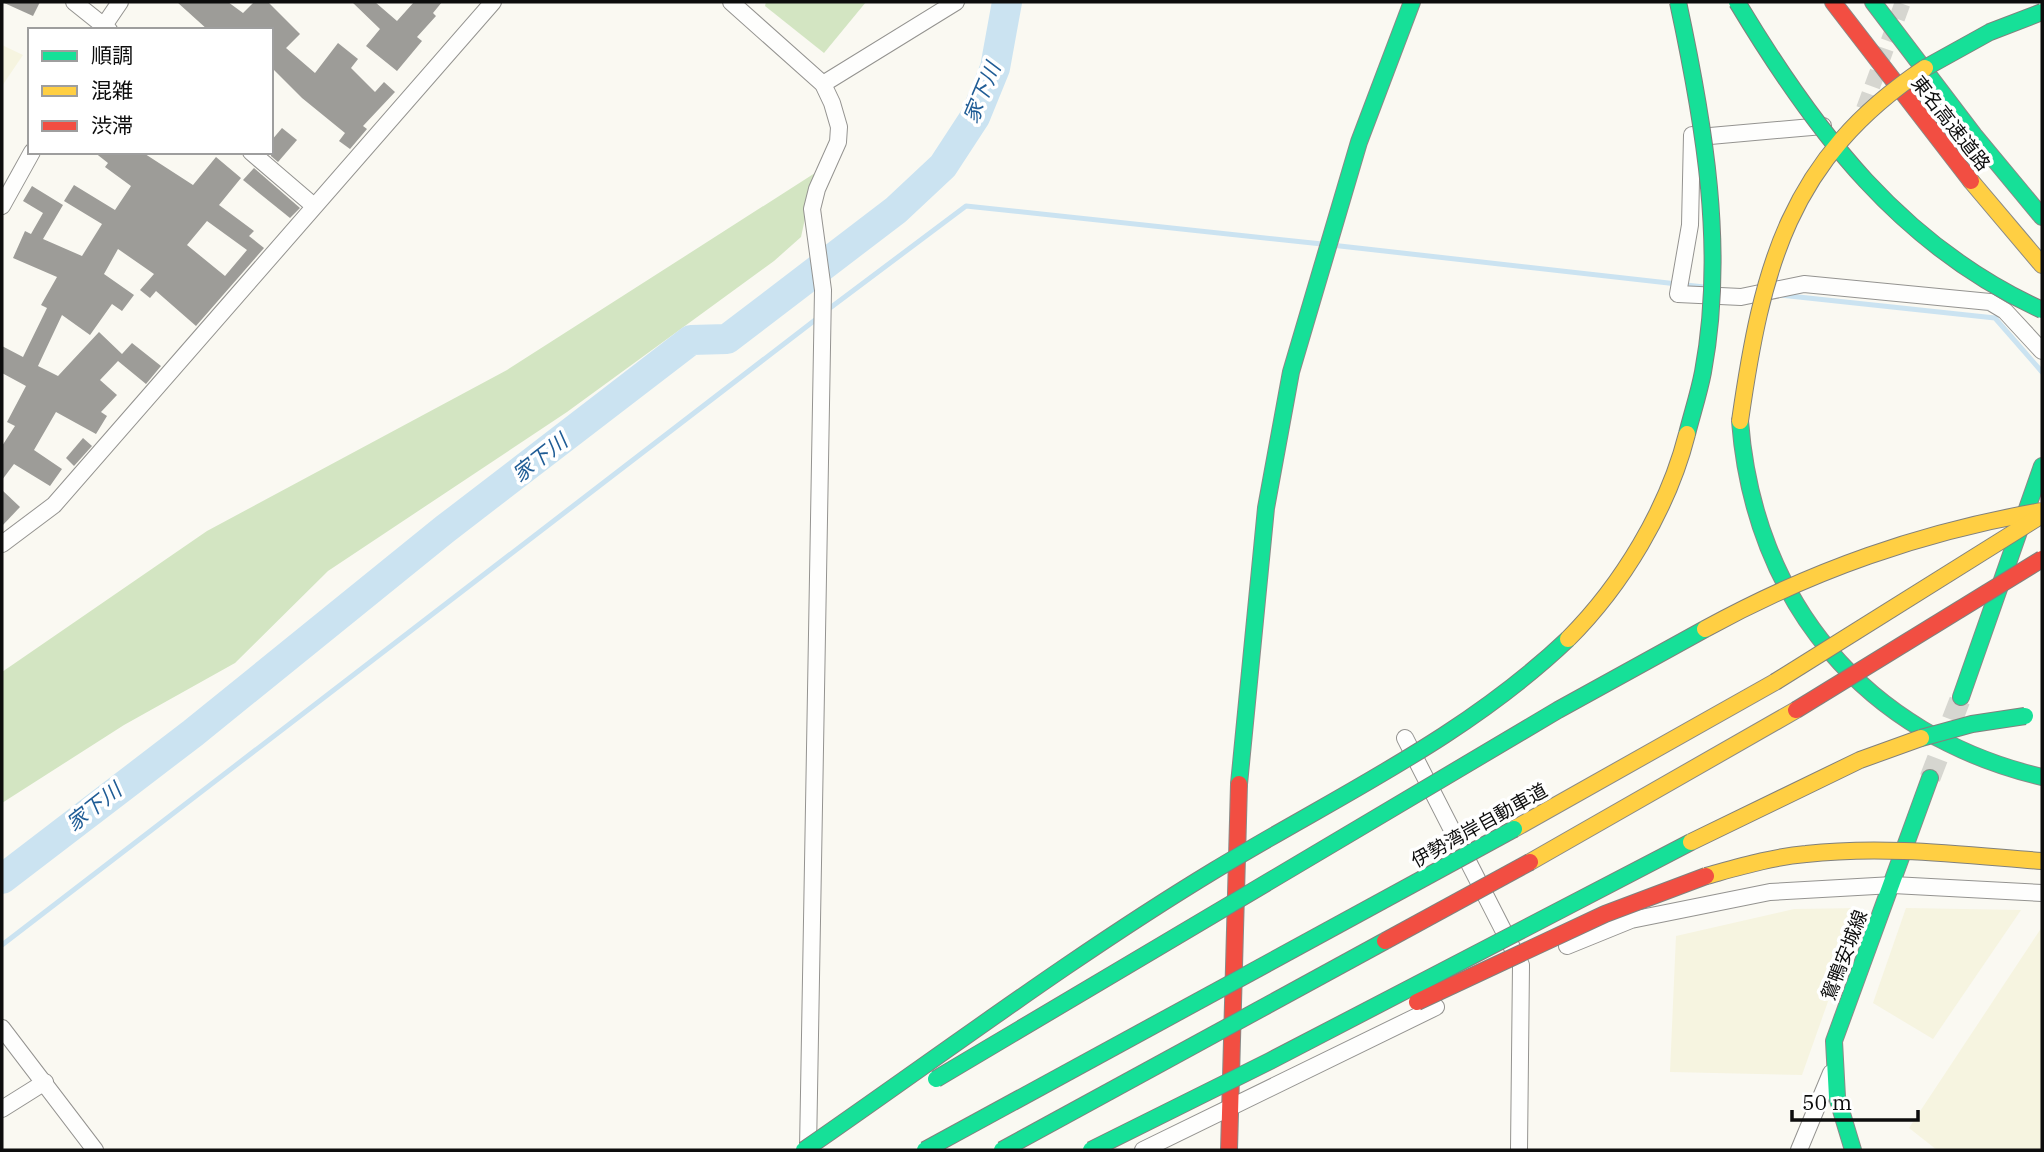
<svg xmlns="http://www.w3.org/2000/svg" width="2044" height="1152" font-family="'IBM Plex Serif','Noto Sans JP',serif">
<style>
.farmland{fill:#f6f4e0}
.forest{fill:#d3e5c2}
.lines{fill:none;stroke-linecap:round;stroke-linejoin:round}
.stream{stroke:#cbe3f1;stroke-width:5}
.river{stroke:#cbe3f1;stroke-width:30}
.building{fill:#9d9c98;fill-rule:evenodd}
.street-tunnel{stroke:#d6d6d0;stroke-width:16;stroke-dasharray:16 8;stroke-linecap:butt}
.secondary-tunnel{stroke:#d6d6d0;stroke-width:21;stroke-dasharray:21 10;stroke-linecap:butt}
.street-casing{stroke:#949390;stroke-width:18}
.fast-casing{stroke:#8a8a87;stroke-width:18}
.slow-casing{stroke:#8a8a87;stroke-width:18}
.jam-casing{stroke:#8a8a87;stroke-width:18}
.street{stroke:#fefefd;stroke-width:16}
.fast{stroke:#16e098;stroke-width:16}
.slow{stroke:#ffcf43;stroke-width:16}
.jam{stroke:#f24e42;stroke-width:16}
.fast-bridge-casing{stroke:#81817d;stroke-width:18;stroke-linecap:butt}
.slow-bridge-casing{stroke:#81817d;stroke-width:18;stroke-linecap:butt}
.jam-bridge-casing{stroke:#81817d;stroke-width:18;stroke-linecap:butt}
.fast-bridge{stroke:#16e098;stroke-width:16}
.slow-bridge{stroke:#ffcf43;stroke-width:16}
.jam-bridge{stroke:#f24e42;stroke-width:16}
.labels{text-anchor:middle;stroke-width:7;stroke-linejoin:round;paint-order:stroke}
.street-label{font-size:19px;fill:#0d0d0d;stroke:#fff}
.water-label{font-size:21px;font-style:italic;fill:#205d96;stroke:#fff}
</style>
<rect width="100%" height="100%" fill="#faf9f2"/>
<!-- farmland -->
<g class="farmland">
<path d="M2,45L23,55L2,86Z"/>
<path d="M1861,908L1802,1075L1670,1072L1676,936L1794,909Z"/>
<path d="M1906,908L2021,910L1933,1039L1873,1003Z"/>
<path d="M2042,927V1150H1937L1909,1128Z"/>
</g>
<!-- forest -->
<g class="forest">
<path d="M766,2H866L824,53L765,6Z"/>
<path d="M815,173L801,237L774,261L567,412L328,571L235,663L124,725L2,803V672L207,531L507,370Z"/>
</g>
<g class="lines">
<!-- stream -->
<g class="stream">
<path d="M1331,245L1704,287"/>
<path d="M1780,295L1995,318L2042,372"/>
<path d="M826,311L966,206L1322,244"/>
<path d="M2,945L819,317"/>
</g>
<!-- river -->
<path class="river" d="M2,879L193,733L445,529L691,340L727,339L896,210L943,166L975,117L995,68L1007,2"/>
</g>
<!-- building -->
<g class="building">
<path d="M2,2H40L33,16Z"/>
<path d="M177,2H228L243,13L254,2H268L300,34L286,48L315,73L338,43L358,59L351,68L375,92L384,82L395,92L363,126L367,129L350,149L339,141L345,133L302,98L271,67V30H208Z"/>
<path d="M352,2H375L397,21L414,2H442L433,13L436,16L417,37L422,41L397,71L366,46L380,29Z"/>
<path d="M282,128L297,140L278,162L271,156V141Z"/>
<path d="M94,152H142L193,185L216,157L241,178L219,205L254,231L249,236L264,248L196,326L156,291L150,298L140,290L154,274L118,249L104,274L134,295L122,311L112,304L90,335L62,315L38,366L58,376L99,332L122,354L132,343L161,366L146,384L118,361L100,380L117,395L101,412L107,416L96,434L56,412L34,450L62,469L50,486L14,464L2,480V446L15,426L7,422L26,386L2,373V346L23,357L47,308L41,305L57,277L13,258L25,231L31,234L43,213L23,201L32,186L63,205L43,239L82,256L102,224L64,201L74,185L115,210L131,186L105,167L108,163ZM207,221L247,250L225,276L187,245Z"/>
<path d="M254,168L300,208L290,218L243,180Z"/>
<path d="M83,438L92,446L74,466L66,458Z"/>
<path d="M2,490L20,507L2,526Z"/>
</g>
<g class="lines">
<!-- street-tunnel -->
<path class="street-tunnel" d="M1864,109L1903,2"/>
<!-- secondary-tunnel -->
<path class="secondary-tunnel" d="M1930,778L1961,697"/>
<!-- street casing -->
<g class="street-casing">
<g id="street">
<path d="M74,2L109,30"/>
<path d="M731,2L823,84L832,103L839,127L838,142L817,189L812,209L823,290L808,1150"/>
<path d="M101,30L120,2"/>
<path d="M823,84L956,2"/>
<path d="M1692,135L1690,225L1678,294L1741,297L1804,284L1990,302L2005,311L2042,351"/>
<path d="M1699,137L1823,126"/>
<path d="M251,152L314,206"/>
<path d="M2,206L32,152"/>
<path d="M2,544L54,505L493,2"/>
<path d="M1405,738L1521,965L1519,1150"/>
<path d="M1567,946L1631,920L1770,892L1893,885L2042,893"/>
<path d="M2,1028L95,1150"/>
<path d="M2,1109L45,1082"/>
<path d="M1143,1150L1436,1007"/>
<path d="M1799,1150L1831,1073"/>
</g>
</g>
<!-- fast casing -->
<g class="fast-casing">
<g id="fast">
<path d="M1873,2L1974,135L2042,217"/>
<path d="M1740,421C1754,602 1865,735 2042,777"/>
<path d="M1961,697L2042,466"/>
<path d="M1239,784L1266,508L1291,372L1359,142L1412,2"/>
<path d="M1853,1150L1837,1097L1834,1041L1930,778"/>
</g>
</g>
<!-- slow casing -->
<g class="slow-casing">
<g id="slow">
<path d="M1971,181L2042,265"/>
<path d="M1514,829L1775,682"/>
<path d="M1530,862L1796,710"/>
</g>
</g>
<!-- jam casing -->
<g class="jam-casing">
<g id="jam">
<path d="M1833,2L1971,181"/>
<path d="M1229,1150L1239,784"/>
</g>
</g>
<!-- street -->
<use href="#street" class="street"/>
<!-- fast -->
<use href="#fast" class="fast"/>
<!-- slow -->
<use href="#slow" class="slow"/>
<!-- jam -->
<use href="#jam" class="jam"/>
<!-- fast-bridge casing -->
<g class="fast-bridge-casing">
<g id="fast-bridge">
<path d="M1678,2C1704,123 1726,249 1703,372C1699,393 1692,414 1687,434"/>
<path d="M1737,2C1815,132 1901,246 2042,310"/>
<path d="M1925,68L1990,32L2042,12"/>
<path d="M1921,738L1972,724L2025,716"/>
<path d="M936,1079L1558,710L1705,629"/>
<path d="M804,1150C940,1056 1073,956 1215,870C1337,796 1464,738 1568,639"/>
<path d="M925,1150L1514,829"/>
<path d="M1002,1150L1385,941"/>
<path d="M1091,1150L1270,1061L1691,842"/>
</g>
</g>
<!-- slow-bridge casing -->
<g class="slow-bridge-casing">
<g id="slow-bridge">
<path d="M1740,421C1762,268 1788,159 1925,68"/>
<path d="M1705,629C1813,570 1921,532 2042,511"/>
<path d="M1568,639C1622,585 1668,509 1687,434"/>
<path d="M1775,682L2042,515"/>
<path d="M1691,842L1860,760L1921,738"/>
<path d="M1706,876C1739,867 1772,857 1806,854C1884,845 1964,855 2042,861"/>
</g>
</g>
<!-- jam-bridge casing -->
<g class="jam-bridge-casing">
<g id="jam-bridge">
<path d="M1796,710L2042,559"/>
<path d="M1385,941L1530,862"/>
<path d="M1417,1002L1605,914L1706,876"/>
</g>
</g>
<!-- fast-bridge -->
<use href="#fast-bridge" class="fast-bridge"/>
<!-- slow-bridge -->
<use href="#slow-bridge" class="slow-bridge"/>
<!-- jam-bridge -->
<use href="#jam-bridge" class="jam-bridge"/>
</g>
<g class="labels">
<!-- street labels -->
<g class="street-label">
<text transform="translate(1951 123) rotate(52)" y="7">東名高速道路</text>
<text transform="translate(1479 825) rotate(-29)" y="7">伊勢湾岸自動車道</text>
<text transform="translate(1844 955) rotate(-69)" y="7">鴛鴨安城線</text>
</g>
<!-- water labels -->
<g class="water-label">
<text transform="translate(982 93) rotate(-67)" y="7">家下川</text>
<text transform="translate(540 458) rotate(-38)" y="7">家下川</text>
<text transform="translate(94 807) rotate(-38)" y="7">家下川</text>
</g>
</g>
<!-- border -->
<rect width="2044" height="1152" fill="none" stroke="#0d0d0d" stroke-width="7"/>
<!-- legend -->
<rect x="28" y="28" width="245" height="126" fill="#ffffff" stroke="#9e9e9e" stroke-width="2"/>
<rect x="42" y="51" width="35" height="10" fill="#16e098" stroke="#9e9e9e" stroke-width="2"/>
<text x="91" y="63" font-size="21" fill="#0d0d0d">順調</text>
<rect x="42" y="86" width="35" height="10" fill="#ffcf43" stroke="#9e9e9e" stroke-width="2"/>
<text x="91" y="98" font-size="21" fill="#0d0d0d">混雑</text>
<rect x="42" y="121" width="35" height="10" fill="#f24e42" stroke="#9e9e9e" stroke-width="2"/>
<text x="91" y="133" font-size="21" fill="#0d0d0d">渋滞</text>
<!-- scale -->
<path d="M1792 1110v10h126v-10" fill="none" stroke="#0d0d0d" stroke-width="3.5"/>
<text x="1802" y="1110" font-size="21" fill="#0d0d0d" stroke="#ffffff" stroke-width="5" paint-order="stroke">50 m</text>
</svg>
